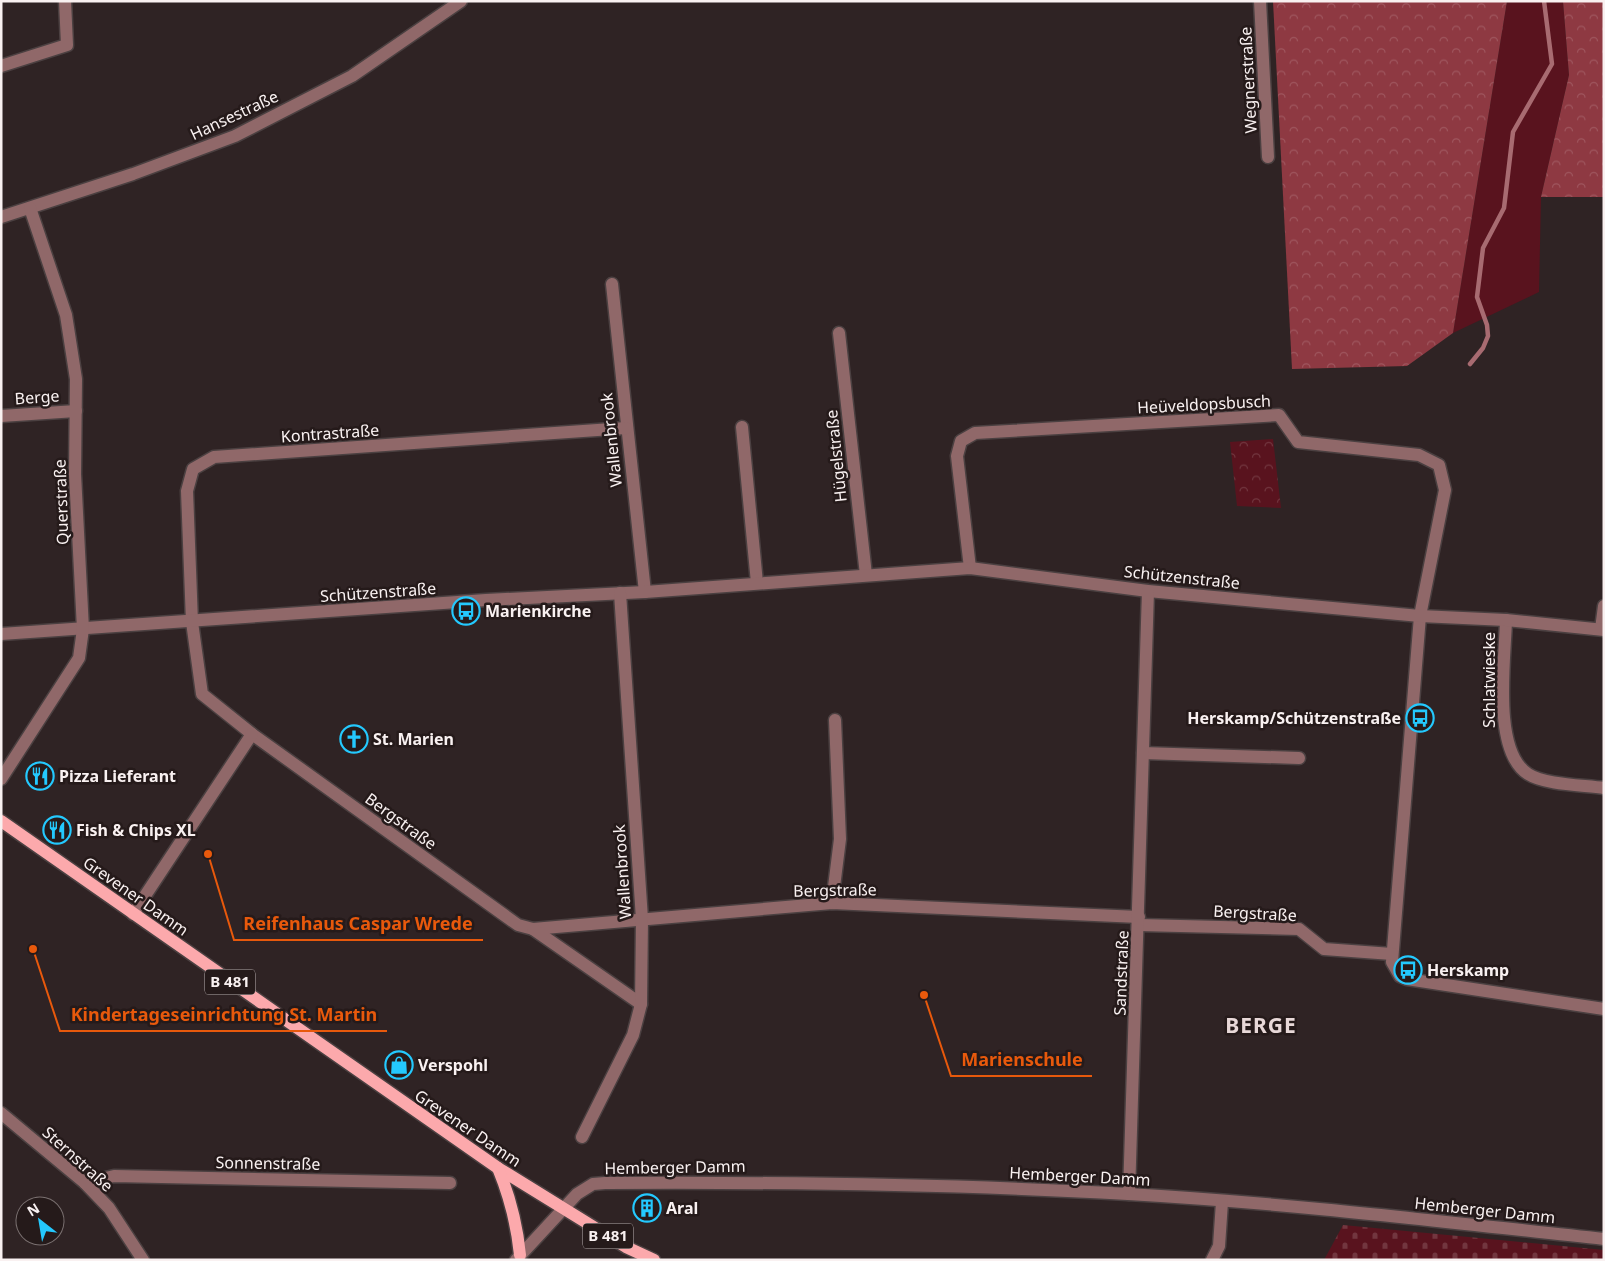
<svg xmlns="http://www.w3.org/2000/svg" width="1605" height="1261" font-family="'Noto Sans',sans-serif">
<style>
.grass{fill:#59131e}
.forest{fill:url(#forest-crowns)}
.cemetery{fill:url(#cemetery-stones)}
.park{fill:url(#park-crowns)}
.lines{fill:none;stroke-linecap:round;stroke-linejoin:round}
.stream{stroke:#a86b71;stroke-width:4.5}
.minor-casing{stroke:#4b4041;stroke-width:15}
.major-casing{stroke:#4b4041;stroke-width:15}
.minor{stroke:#906869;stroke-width:12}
.major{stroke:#fca9ac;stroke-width:12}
.labels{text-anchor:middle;stroke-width:5;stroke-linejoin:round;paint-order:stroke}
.shield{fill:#251a1a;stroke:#b9b0b0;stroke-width:1}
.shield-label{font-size:15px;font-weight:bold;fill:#f9f1f1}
.street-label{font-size:16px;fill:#f9f1f1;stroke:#251a1a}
.poi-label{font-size:16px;font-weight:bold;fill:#f9f1f1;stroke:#251a1a;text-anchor:start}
.district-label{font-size:21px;font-weight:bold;letter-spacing:1px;fill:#e8d8d8;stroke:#251a1a}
.leader{fill:none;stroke:#e8590c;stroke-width:2}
.callout-dot{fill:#e8590c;stroke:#251a1a;stroke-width:2}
.callout-label{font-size:18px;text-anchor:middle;font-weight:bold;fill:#e8590c;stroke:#251a1a;stroke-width:5;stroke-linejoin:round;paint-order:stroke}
</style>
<defs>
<pattern id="forest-crowns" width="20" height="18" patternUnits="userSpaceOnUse" patternTransform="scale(1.25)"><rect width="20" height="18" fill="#8e3942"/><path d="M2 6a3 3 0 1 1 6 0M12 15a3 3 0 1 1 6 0" fill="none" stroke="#9f565e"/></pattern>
<pattern id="cemetery-stones" width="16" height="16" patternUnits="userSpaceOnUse" patternTransform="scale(1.25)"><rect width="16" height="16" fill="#59131e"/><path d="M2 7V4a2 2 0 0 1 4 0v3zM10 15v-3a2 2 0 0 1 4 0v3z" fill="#72363f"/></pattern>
<pattern id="park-crowns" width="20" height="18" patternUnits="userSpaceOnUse" patternTransform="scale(1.25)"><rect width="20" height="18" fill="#59131e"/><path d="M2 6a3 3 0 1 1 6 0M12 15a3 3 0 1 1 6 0" fill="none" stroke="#72363f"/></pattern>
</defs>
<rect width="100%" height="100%" fill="#2f2324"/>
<!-- grass -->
<path class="grass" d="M1507,1H1563L1569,75L1541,197L1539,292L1453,333Z"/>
<!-- forest -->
<g class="forest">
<path d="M1273,1H1507L1453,333L1407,366L1292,369Z"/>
<path d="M1563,1H1604V197H1541L1569,75Z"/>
</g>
<!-- cemetery -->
<path class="cemetery" d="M1343,1225L1604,1250V1260H1324Z"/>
<!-- park -->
<path class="park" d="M1273,439L1281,508L1237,506L1230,442Z"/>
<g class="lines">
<!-- stream -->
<path class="stream" d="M1470,364L1483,348L1488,336L1487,325L1477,297L1483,248L1504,208L1513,132L1552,64L1544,1"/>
<!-- minor casing -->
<g class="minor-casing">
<g id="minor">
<path d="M1260,1L1268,157"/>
<path d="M1,66L67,45L65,1"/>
<path d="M1,217L133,174L235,136L352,76L461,1"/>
<path d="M612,284L645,592"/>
<path d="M839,333L866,575"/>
<path d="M1,416L76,411"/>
<path d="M742,427L757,583"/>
<path d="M626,428L214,457L193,469L187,491L192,622L202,694L252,734L518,925L533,929L832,903L1139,917"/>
<path d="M970,568L957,456L961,441L975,433L1279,415L1298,442L1419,455L1439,465L1445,490L1420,616L1392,962L1400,976L1407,979L1604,1009"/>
<path d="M1506,620C1505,660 1492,751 1528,774C1545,785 1584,785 1604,788"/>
<path d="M1601,629L1604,606"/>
<path d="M1,634L486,600L645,592L970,568L1148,591L1420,616L1506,620L1604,630"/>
<path d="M1143,753L1299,758"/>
<path d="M1,779L79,658L83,629L75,474L76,379L66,315L30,208"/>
<path d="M832,903L840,839L835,720"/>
<path d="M133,914L252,734"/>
<path d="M1139,925L1299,929L1324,949L1392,954"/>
<path d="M533,929L641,1004"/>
<path d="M1,1113L85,1183L109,1208L143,1260"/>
<path d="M582,1137L633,1035L641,1004L642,919L620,593"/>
<path d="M85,1183L114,1176L450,1183"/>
<path d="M1129,1194L1148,591"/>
<path d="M516,1260L577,1194L593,1184L605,1183C779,1182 954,1184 1128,1194C1287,1203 1445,1222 1604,1239"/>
<path d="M1212,1260L1219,1246L1222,1202"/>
</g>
</g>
<!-- major casing -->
<g class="major-casing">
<g id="major">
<path d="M1,821L498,1168L626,1247L654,1260"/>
<path d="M498,1168C510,1197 517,1225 520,1255"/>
</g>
</g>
<!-- minor -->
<use href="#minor" class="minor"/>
<!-- major -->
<use href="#major" class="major"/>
</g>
<!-- icons -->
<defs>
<g id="bus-ring" transform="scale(1.4375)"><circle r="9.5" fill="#251a1a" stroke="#24c9fe" stroke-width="1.5"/><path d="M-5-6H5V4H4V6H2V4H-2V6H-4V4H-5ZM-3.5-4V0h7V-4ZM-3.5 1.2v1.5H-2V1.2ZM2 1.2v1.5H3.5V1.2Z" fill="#24c9fe"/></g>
<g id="church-ring" transform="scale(1.4375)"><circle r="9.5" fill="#251a1a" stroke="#24c9fe" stroke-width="1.5"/><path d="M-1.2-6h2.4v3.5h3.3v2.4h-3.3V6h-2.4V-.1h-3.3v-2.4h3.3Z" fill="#24c9fe"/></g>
<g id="restaurant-ring" transform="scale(1.4375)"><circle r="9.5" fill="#251a1a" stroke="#24c9fe" stroke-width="1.5"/><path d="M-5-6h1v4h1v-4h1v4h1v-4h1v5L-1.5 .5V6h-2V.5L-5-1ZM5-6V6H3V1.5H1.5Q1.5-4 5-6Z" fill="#24c9fe"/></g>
<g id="shop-ring" transform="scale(1.4375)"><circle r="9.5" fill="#251a1a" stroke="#24c9fe" stroke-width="1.5"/><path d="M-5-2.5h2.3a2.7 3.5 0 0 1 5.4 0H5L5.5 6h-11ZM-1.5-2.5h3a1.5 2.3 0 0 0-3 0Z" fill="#24c9fe"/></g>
<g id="building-ring" transform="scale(1.4375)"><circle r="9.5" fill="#251a1a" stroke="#24c9fe" stroke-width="1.5"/><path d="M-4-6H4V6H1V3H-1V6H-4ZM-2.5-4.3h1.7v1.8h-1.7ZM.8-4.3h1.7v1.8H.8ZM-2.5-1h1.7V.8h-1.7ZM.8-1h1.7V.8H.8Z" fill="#24c9fe"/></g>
</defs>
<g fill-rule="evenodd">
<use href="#bus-ring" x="466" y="611"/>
<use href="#bus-ring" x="1420" y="718"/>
<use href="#church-ring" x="354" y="739"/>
<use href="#restaurant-ring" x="40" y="776"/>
<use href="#restaurant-ring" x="57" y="830"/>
<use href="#bus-ring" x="1408" y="970"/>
<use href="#shop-ring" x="399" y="1065"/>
<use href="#building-ring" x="647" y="1208"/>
</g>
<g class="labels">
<!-- shield labels -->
<g class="shield">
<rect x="205" y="969.5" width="50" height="25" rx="4"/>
<rect x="583" y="1223.5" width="50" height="25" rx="4"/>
</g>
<g class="shield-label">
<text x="230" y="987">B 481</text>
<text x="608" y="1241">B 481</text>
</g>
<!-- street labels -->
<g class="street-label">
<text transform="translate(1248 80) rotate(-93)" y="6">Wegnerstraße</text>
<text transform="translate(234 115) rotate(-25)" y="6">Hansestraße</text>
<text transform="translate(37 397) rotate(-4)" y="6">Berge</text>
<text transform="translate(1204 404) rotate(-3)" y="6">Heüveldopsbusch</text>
<text transform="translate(330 433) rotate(-4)" y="6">Kontrastraße</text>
<text transform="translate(611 440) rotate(-96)" y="6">Wallenbrook</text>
<text transform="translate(836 456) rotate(-96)" y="6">Hügelstraße</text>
<text transform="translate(61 502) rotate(-92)" y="6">Querstraße</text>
<text transform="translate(1182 577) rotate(6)" y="6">Schützenstraße</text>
<text transform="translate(378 592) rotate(-4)" y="6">Schützenstraße</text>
<text transform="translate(1489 680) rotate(-90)" y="6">Schlatwieske</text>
<text transform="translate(401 821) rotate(36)" y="6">Bergstraße</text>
<text transform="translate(622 872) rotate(-94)" y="6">Wallenbrook</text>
<text transform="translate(835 890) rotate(-1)" y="6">Bergstraße</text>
<text transform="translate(136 896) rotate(35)" y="6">Grevener Damm</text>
<text transform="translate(1255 913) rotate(3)" y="6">Bergstraße</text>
<text transform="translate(1121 973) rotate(-88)" y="6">Sandstraße</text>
<text transform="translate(468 1128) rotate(34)" y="6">Grevener Damm</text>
<text transform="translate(78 1159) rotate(42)" y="6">Sternstraße</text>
<text transform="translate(268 1163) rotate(1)" y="6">Sonnenstraße</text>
<text transform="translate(675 1167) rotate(-1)" y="6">Hemberger Damm</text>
<text transform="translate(1080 1176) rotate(3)" y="6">Hemberger Damm</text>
<text transform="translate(1485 1210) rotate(6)" y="6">Hemberger Damm</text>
</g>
<!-- poi labels -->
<g class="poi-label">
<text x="485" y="617">Marienkirche</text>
<text x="1401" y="724" text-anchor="end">Herskamp/Schützenstraße</text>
<text x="373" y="745">St. Marien</text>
<text x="59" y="782">Pizza Lieferant</text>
<text x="76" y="836">Fish &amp; Chips XL</text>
<text x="1427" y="976">Herskamp</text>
<text x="418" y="1071">Verspohl</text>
<text x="666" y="1214">Aral</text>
</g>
<!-- district labels -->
<g class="district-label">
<text x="1261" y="1033">BERGE</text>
</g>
</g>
<!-- callouts -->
<path class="leader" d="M208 854L234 940H483M33 949L60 1031H387M924 995L951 1076H1092"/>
<g class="callout-dot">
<circle cx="208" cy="854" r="5"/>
<circle cx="33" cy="949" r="5"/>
<circle cx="924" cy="995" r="5"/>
</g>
<g class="callout-label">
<text x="358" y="930">Reifenhaus Caspar Wrede</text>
<text x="224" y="1021">Kindertageseinrichtung St. Martin</text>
<text x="1022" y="1066">Marienschule</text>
</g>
<!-- border -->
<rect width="1605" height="1261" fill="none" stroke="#f9f1f1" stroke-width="5"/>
<!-- north arrow -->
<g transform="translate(40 1221) rotate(329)"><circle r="24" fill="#251a1a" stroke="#7a7070"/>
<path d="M0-4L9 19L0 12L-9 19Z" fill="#24c9fe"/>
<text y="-8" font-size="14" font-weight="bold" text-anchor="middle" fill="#f9f1f1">N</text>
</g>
</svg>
